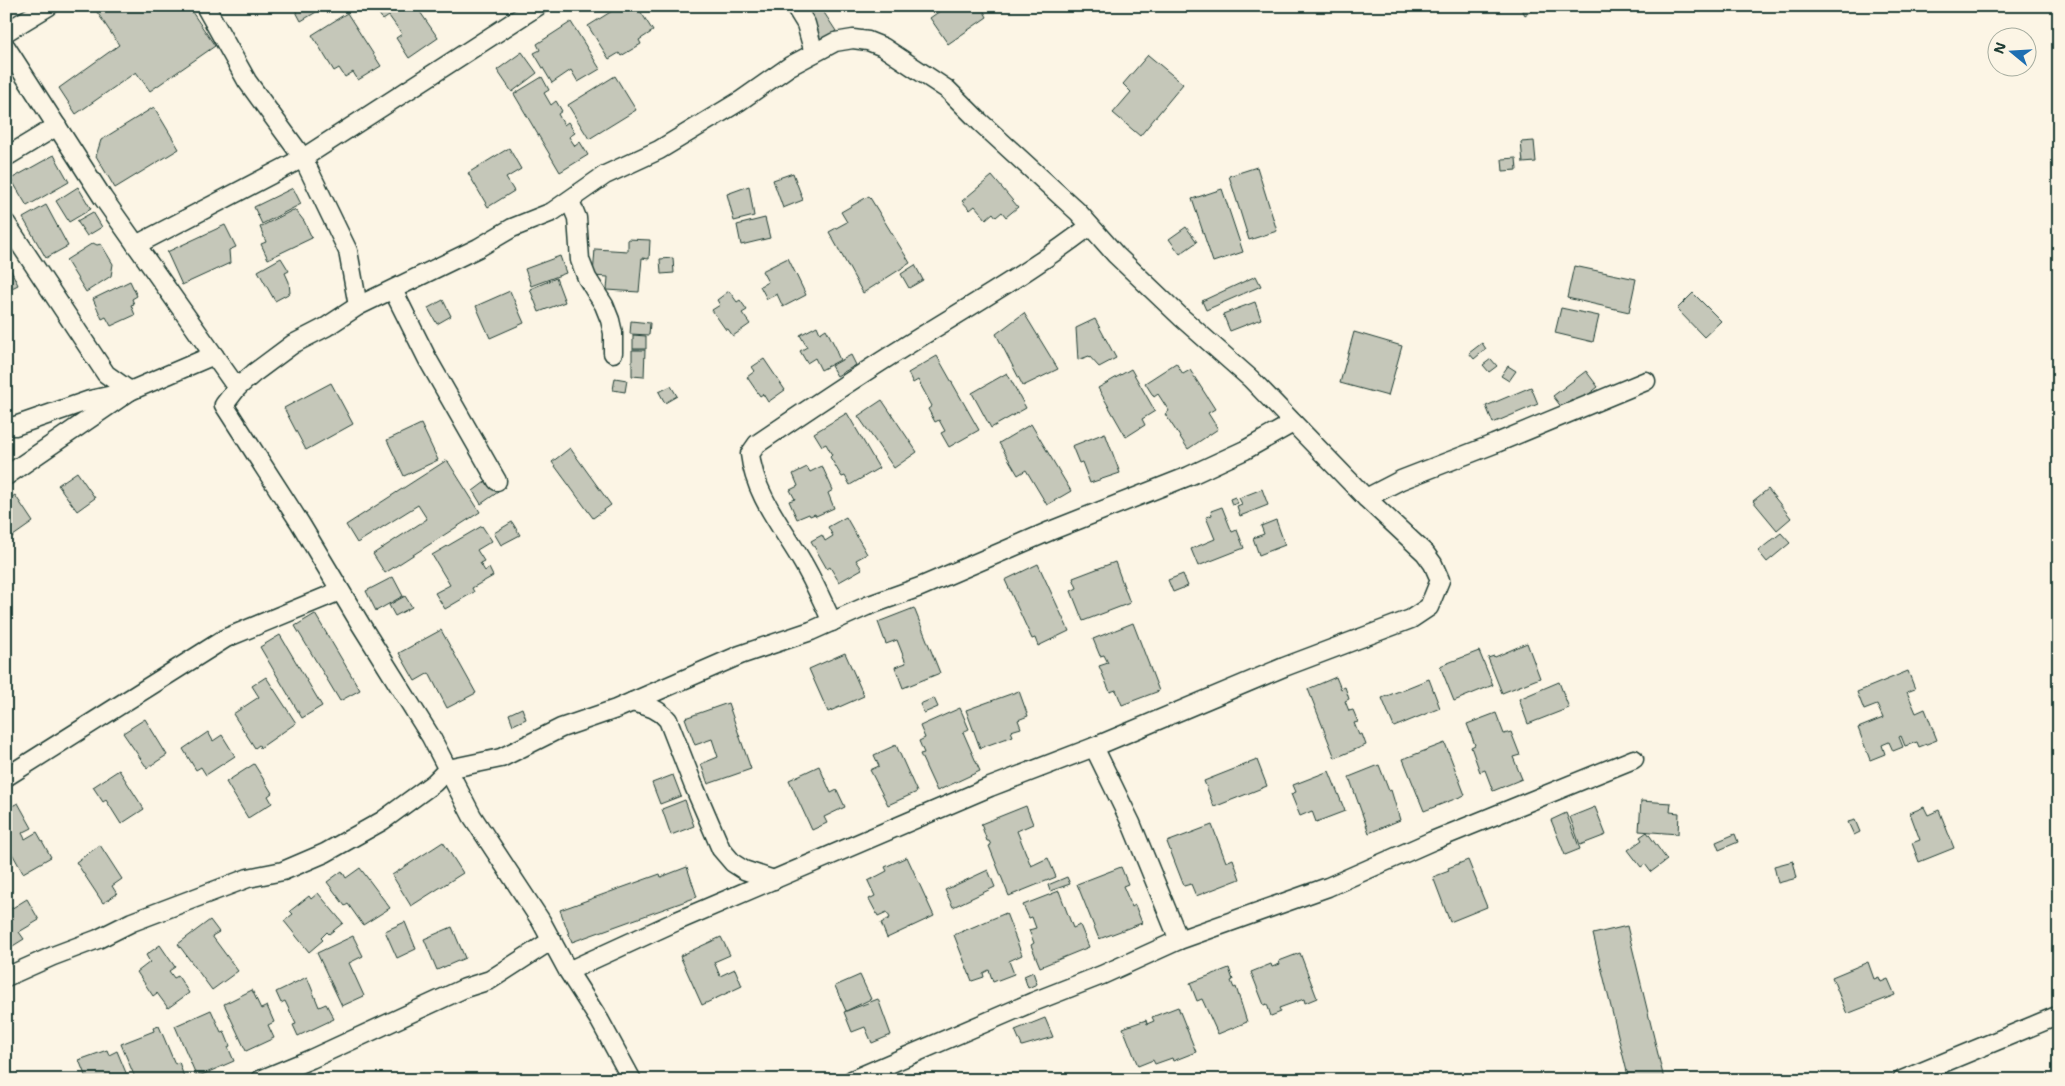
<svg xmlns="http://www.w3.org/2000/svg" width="2065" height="1086" font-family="'Shantell Sans',sans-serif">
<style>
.building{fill:#c5c7b9;stroke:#1f3d34}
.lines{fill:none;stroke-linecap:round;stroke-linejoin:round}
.minor-casing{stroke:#1f3d34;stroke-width:21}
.minor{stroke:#fcf5e5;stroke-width:18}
</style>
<rect width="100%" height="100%" fill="#fcf5e5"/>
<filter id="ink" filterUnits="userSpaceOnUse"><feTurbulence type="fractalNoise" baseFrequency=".02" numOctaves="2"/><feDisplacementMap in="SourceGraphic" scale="10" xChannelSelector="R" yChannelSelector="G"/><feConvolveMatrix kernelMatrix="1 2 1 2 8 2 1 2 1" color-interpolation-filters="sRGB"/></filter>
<g filter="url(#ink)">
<!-- building -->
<g class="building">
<path d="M93,6H188L215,46L150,91L136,72L76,114L59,88L119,45Z"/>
<path d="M293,6H322L323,8L301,21Z"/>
<path d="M374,6H416L438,38L409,58L396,38L402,34L389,16L383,20Z"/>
<path d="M620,6H637L653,31L639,40L641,44L621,56L619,53L609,59L588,26Z"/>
<path d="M947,6H981L987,17L948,44L930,18Z"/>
<path d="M1520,6H1539L1525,15Z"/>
<path d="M821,8L836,31L820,41L806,17Z"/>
<path d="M347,13L381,66L358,80L353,72L345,77L339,68L334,71L312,35Z"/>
<path d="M571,22L600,69L578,82L571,70L552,83L534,53L540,50L537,44Z"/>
<path d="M522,52L537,73L512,92L497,70Z"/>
<path d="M1148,55L1183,84L1140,136L1113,113L1131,92L1123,84Z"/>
<path d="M615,76L636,110L589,139L568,105Z"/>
<path d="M542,77L549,90L544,93L551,105L556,101L562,111L558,114L564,125L568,122L575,133L569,137L575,146L580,142L588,155L560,172L514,94Z"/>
<path d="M6,91L13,101L6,105Z"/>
<path d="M154,107L179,149L115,188L96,156L101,140Z"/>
<path d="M1534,141L1536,162L1523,163L1521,142Z"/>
<path d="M509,148L521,169L506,178L514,191L488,207L468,173Z"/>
<path d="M54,155L69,182L27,206L11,179Z"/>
<path d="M1516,158L1517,170L1503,171L1502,159Z"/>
<path d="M1257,167L1277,231L1249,240L1229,176Z"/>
<path d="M793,173L803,200L783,208L773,180Z"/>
<path d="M992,176L1018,207L1006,217L1002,212L996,217L993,213L986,219L975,206L970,210L962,201Z"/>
<path d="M749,186L754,216L734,221L727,194Z"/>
<path d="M78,187L91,209L69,222L56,201Z"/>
<path d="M293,188L301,204L262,224L254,207Z"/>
<path d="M1222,189L1243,252L1213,262L1192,199Z"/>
<path d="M869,196L910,263L863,293L829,232L847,222L841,212Z"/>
<path d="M46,205L68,246L46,258L23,218Z"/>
<path d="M293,210L297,212L304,221L312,238L268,259L261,244L266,242L260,227Z"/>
<path d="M93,212L102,227L87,236L77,221Z"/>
<path d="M765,218L770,238L741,245L737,225Z"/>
<path d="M225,225L236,247L229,250L230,263L182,285L167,252Z"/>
<path d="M1186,227L1197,242L1180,254L1169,239Z"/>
<path d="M628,239L650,240L649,259L642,258L639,292L607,290L608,277L593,276L595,249L628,251Z"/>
<path d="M93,243L97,245L101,244L113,264L111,276L86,292L66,260Z"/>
<path d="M560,256L566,273L531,286L525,269Z"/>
<path d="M281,258L289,271L285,273L289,282L290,293L275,301L258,271Z"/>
<path d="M673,258L674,273L661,274L660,259Z"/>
<path d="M788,258L806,295L783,307L777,294L767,299L760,286L768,282L762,271Z"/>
<path d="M6,260L18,285L6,291Z"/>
<path d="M915,265L923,280L909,288L901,274Z"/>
<path d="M1574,266L1636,279L1629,312L1567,298Z"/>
<path d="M1256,276L1261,286L1206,310L1202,301Z"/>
<path d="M556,278L565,302L539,312L530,289Z"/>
<path d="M130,281L137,296L132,299L134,304L131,305L135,315L111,326L106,317L102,319L93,299Z"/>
<path d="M510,291L524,323L490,338L476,306Z"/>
<path d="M729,291L737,302L740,300L747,310L742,313L750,324L733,336L728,329L726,330L712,310L720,305L717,300Z"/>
<path d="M1693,293L1721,321L1704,337L1677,309Z"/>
<path d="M443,300L451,316L437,324L428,308Z"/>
<path d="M1255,302L1261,319L1230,331L1223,314Z"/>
<path d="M1561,308L1599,316L1593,342L1555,333Z"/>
<path d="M1024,313L1058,369L1023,386L996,334Z"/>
<path d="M1095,319L1116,358L1099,367L1089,356L1078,360L1076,328Z"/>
<path d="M631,321L650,323L649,335L630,334Z"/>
<path d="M817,326L820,333L826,329L837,350L836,351L840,360L821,370L815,358L807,363L800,351L807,347L800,335Z"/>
<path d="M1354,332L1402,346L1388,396L1340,383Z"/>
<path d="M633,335L646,336V349H633Z"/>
<path d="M1482,343L1486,349L1474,359L1469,353Z"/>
<path d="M632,350H645L644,377L632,376Z"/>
<path d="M851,355L856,365L837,376L831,366Z"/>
<path d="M937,356L979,430L949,447L941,433L945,431L939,420L935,422L928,409L932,406L918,380L913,383L908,373Z"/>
<path d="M764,359L785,390L768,402L763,394L760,396L747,377L755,371L752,367Z"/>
<path d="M1491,359L1497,366L1489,372L1483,365Z"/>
<path d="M1176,363L1183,374L1190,370L1215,409L1208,413L1218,429L1188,449L1165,414L1169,411L1158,394L1154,397L1145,383Z"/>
<path d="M1508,366L1516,371L1509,381L1501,376Z"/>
<path d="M1131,369L1155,411L1142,419L1145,425L1126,437L1098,388Z"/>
<path d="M1586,371L1598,387L1575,405L1572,400L1562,408L1553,396Z"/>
<path d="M1007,373L1026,408L991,428L972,393Z"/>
<path d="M615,378L627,380L625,392L613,390Z"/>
<path d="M331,383L353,424L306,450L284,408Z"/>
<path d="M671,386L677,396L665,403L659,392Z"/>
<path d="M1531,387L1538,404L1493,423L1486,406Z"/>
<path d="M882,400L917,452L894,468L858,416Z"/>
<path d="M847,413L879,468L850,485L845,476L842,477L830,457L832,455L826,444L822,446L814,433Z"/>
<path d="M421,424L438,460L404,476L387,440Z"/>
<path d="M1031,424L1071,491L1047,505L1026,470L1018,475L999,443Z"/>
<path d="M1105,433L1120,473L1090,483L1082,462L1079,463L1072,446Z"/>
<path d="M570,448L611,505L593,518L552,462Z"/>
<path d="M447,460L480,512L385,573L373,554L427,519L418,505L357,543L346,525Z"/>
<path d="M822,466L833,490L828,493L834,508L816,516L815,514L810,516L809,514L797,519L789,501L795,499L790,490L798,486L793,474L807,467L810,472Z"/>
<path d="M77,472L95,498L77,511L58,485Z"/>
<path d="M489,479L498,492L481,504L473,491Z"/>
<path d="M1262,489L1268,505L1240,516L1237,506L1242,504L1239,498Z"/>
<path d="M1768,489L1791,518L1777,530L1753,501Z"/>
<path d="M15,495L33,522L6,541V501Z"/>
<path d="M1235,497L1238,503L1232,505L1230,499Z"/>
<path d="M1222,507L1232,532L1237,530L1244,548L1198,566L1191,549L1215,539L1206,517L1212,515L1211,511Z"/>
<path d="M846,517L867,554L856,560L862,569L839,582L830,567L827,569L811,541L822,535L825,541L833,536L828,527Z"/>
<path d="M1276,520L1285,545L1259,555L1253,538L1264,534L1261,526Z"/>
<path d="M512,522L520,535L501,545L494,533Z"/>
<path d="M482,526L492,541L477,550L484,561L480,563L485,571L489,568L493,576L472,588L474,592L445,609L435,593L450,585L432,555Z"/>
<path d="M1781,533L1790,543L1767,562L1758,551Z"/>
<path d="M1115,562L1130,603L1083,621L1071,591L1077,588L1073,578Z"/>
<path d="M1038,564L1069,631L1038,646L1035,638L1032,639L1005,580Z"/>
<path d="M1183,574L1188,586L1173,592L1168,580Z"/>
<path d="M393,577L403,596L376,611L366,591Z"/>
<path d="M405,596L412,607L395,616L389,605Z"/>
<path d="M914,608L940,673L903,688L895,667L906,663L897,640L886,644L878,622Z"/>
<path d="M315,614L360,690L340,701L295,626Z"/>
<path d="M1133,623L1159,691L1122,705L1116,690L1110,692L1099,666L1108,663L1104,655L1100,656L1093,639Z"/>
<path d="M441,630L476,693L447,708L429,673L415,681L399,653Z"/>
<path d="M280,635L322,706L302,718L260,647Z"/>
<path d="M1527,643L1540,678L1502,693L1488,658L1494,656L1495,657Z"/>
<path d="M1479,651L1493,685L1454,701L1440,666Z"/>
<path d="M845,653L864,696L828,712L809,669Z"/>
<path d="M1908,671L1915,689L1907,692L1916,713L1925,709L1937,740L1919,747L1917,742L1905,746L1901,736L1899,737L1903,747L1893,751L1889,742L1882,745L1885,754L1870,760L1858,728L1883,718L1877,705L1864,710L1857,692Z"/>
<path d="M266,677L296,723L260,748L259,745L255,748L233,714L259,697L252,686Z"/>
<path d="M1336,677L1341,689L1345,687L1349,699L1345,701L1349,711L1353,710L1358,722L1354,723L1359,735L1362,734L1366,745L1335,758L1308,689Z"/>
<path d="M1429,679L1440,708L1394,727L1382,698Z"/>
<path d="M1559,682L1569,708L1528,724L1519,699Z"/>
<path d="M1019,691L1028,716L1018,720L1021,728L1011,731L1013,736L980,748L966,710Z"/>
<path d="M934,698L938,707L924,713L920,704Z"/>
<path d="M728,703L751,769L708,784L701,764L718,757L712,739L695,745L685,718Z"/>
<path d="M522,708L526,719L513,725L509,714Z"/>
<path d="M960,708L969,729L963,732L980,771L937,791L920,754L924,753L919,741L925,738L920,726Z"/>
<path d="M1496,713L1504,734L1511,732L1520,755L1513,757L1522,779L1493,791L1485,770L1480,772L1471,747L1475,745L1467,724Z"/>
<path d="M145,719L167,755L147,768L123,733Z"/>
<path d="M208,732L213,741L222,735L235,756L206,775L201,767L196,770L183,749Z"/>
<path d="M1445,743L1465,795L1424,811L1403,759Z"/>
<path d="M896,745L917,792L888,805L870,770L879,766L874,755Z"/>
<path d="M1257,760L1267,786L1214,807L1204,781Z"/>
<path d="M254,764L272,793L268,796L272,803L248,818L226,782Z"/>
<path d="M1379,765L1389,791L1391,790L1400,820L1369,833L1349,777Z"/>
<path d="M819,766L831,793L837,790L845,807L824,817L827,823L812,830L789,780Z"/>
<path d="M119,770L144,809L121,824L106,800L103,802L93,787Z"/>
<path d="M1329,771L1345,811L1316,822L1312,811L1300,816L1291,794L1296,792L1293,785Z"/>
<path d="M673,775L681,796L660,804L652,783Z"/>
<path d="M685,800L694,826L671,835L662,809Z"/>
<path d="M1641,801L1671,803L1670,812L1679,813L1678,834L1639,831Z"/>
<path d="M18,803L32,828L22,833L25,839L37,832L51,857L23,873L9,848L12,846L9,841L6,842V809Z"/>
<path d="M1026,806L1033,824L1017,831L1031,866L1048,858L1056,877L1009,896L989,846L991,845L989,841H987L981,824Z"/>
<path d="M1595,807L1606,835L1580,845L1570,817Z"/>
<path d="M1924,807L1928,815L1939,810L1954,848L1919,862L1912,843L1920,840L1910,813Z"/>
<path d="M1566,813L1580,849L1565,855L1551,820Z"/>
<path d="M1855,820L1860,832L1854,835L1848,822Z"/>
<path d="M1212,825L1226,862L1233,859L1240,879L1196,896L1191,884L1184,886L1167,842Z"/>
<path d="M1647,832L1667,860L1651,872L1645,864L1641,867L1628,850L1642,840L1640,837Z"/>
<path d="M1735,834L1738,842L1719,850L1716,842Z"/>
<path d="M443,842L463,873L411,906L392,875Z"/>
<path d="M100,845L122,879L112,886L117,894L103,903L76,862Z"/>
<path d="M907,857L934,916L887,938L881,923L890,918L887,912L878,916L869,899L875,896L868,881L887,871L885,867Z"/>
<path d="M1468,860L1487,907L1450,922L1433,877L1449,871L1448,868Z"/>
<path d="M1793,861L1797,878L1778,883L1774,866Z"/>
<path d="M687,867L697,897L572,942L560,910L660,874L661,877Z"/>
<path d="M1121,867L1128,884L1123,886L1132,907L1135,905L1142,923L1099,939L1077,884Z"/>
<path d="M360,868L390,908L363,925L348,904L345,906L327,882L342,871L346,878Z"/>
<path d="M988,870L995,887L953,907L945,890Z"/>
<path d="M1067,877L1070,884L1050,891L1048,885Z"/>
<path d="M1059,891L1073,928L1080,925L1089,947L1040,967L1031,945L1034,943L1029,930L1036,928L1032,917L1029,918L1023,905Z"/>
<path d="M318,893L343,923L329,934L327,932L321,938L323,940L309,952L284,921L293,914L290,911L309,896L311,899Z"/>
<path d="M27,899L39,920L19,932L24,939L8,949L6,912Z"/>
<path d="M1006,913L1022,955L1009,961L1014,974L993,982L989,970L983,973L984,977L972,981L954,935Z"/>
<path d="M210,920L219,932L212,936L238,971L212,990L178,944Z"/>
<path d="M405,922L416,949L397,958L385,931Z"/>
<path d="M1627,926L1664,1079L1663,1080H1629L1593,934Z"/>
<path d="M452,927L465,958L437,970L424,939Z"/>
<path d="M353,936L363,956L349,963L364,996L342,1006L317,953Z"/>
<path d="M721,937L730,955L714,962L720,976L735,969L742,986L702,1005L680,956Z"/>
<path d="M160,945L175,967L169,971L174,978L178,976L189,993L168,1008L157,993L153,996L137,972L150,962L146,955Z"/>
<path d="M1300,953L1317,998L1305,1003L1304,999L1279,1008L1281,1012L1271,1016L1267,1004L1264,1005L1251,972L1271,964L1272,967L1280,964L1279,961Z"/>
<path d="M1868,962L1874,979L1879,977L1881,982L1888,979L1895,995L1847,1014L1832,977Z"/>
<path d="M1229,968L1233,980L1231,981L1234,988L1236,987L1247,1022L1218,1034L1202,999L1197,1001L1190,983Z"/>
<path d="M1033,972L1037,984L1028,988L1024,976Z"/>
<path d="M860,975L871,999L846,1011L835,986Z"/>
<path d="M307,977L319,1007L326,1004L334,1019L298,1036L293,1025L296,1024L285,1001L281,1003L276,992Z"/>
<path d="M252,990L261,1009L267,1006L274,1022L268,1025L274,1038L246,1051L224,1004Z"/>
<path d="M878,999L891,1035L872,1043L865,1027L852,1032L844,1012Z"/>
<path d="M1178,1007L1196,1052L1173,1061L1172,1058L1155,1064L1153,1060L1138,1066L1123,1028L1146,1020L1147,1024L1154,1021L1152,1017Z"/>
<path d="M211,1010L221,1032L224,1031L230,1046L228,1047L234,1061L197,1077L175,1026Z"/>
<path d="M1045,1018L1053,1037L1022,1046L1015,1030Z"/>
<path d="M159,1026L175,1064L179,1062L184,1077L177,1080H136L121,1044L154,1031L153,1028Z"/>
<path d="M107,1050L109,1055L117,1051L129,1080H87L79,1060Z"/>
</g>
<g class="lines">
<!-- minor casing -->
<g class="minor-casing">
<g id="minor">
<path d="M205,6L247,81L303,158L348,251L358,306"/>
<path d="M795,6L806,24L814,53"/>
<path d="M6,32L49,6"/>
<path d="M6,47L103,198L237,388"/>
<path d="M6,157L57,126"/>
<path d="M570,201L577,218L580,260L587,278L604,305L610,320L613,333V353"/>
<path d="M6,223L106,374L130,391L214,355"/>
<path d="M136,245L303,158L538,6"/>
<path d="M393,290L428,360L497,481"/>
<path d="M6,426H15L90,400L122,393"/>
<path d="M6,476L130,391"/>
<path d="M1366,498L1401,480L1494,444L1646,381"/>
<path d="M832,622C823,602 814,582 803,563C783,528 755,496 750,454L757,444C807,410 857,376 909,344C970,306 1033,270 1090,226"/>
<path d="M632,702C647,706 658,708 668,720L693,784L721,849L733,863L744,870L774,880"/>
<path d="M1094,747L1131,823L1179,940"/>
<path d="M6,777L226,638L340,591"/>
<path d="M568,971L677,921L990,787L1094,747L1284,667L1411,619L1429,607L1440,580L1433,564L1425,553L1366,498L1251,379L1182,318L1116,255L1078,212L980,122L948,90L883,47L868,41L853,39L835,42L790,66L740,101L659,150L605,175L552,212L512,228L478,248L358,306L326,327L293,344L254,373L237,388L224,405L300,523L361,625L431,737L472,816L541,921L568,971L600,1021L632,1080"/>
<path d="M6,977L53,956L98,939L132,922L248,878L283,871L325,853L382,821L434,783L448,769L501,758L561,728L616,709L740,655L811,631L867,606L920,587L1050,531L1189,476L1245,450L1293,423"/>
<path d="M260,1080L311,1059L465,988L490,980L552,940"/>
<path d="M852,1080L1033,1002L1102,975L1179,940L1328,887L1432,841L1634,759"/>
<path d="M1902,1080L2059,1015"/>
</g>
</g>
<!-- minor -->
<use href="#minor" class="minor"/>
</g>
</g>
<!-- margin -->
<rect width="2065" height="1086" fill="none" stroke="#fcf5e5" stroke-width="25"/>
<rect x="12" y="12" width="2040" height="1061" fill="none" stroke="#1f3d34" stroke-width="2" filter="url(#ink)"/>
<!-- north arrow -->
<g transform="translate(2012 52) rotate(288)"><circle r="24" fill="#fcf5e5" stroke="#a4ab9e"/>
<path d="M0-4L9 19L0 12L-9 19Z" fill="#1f6fb2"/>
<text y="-8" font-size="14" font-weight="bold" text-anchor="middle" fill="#1f3d34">N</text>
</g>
</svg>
